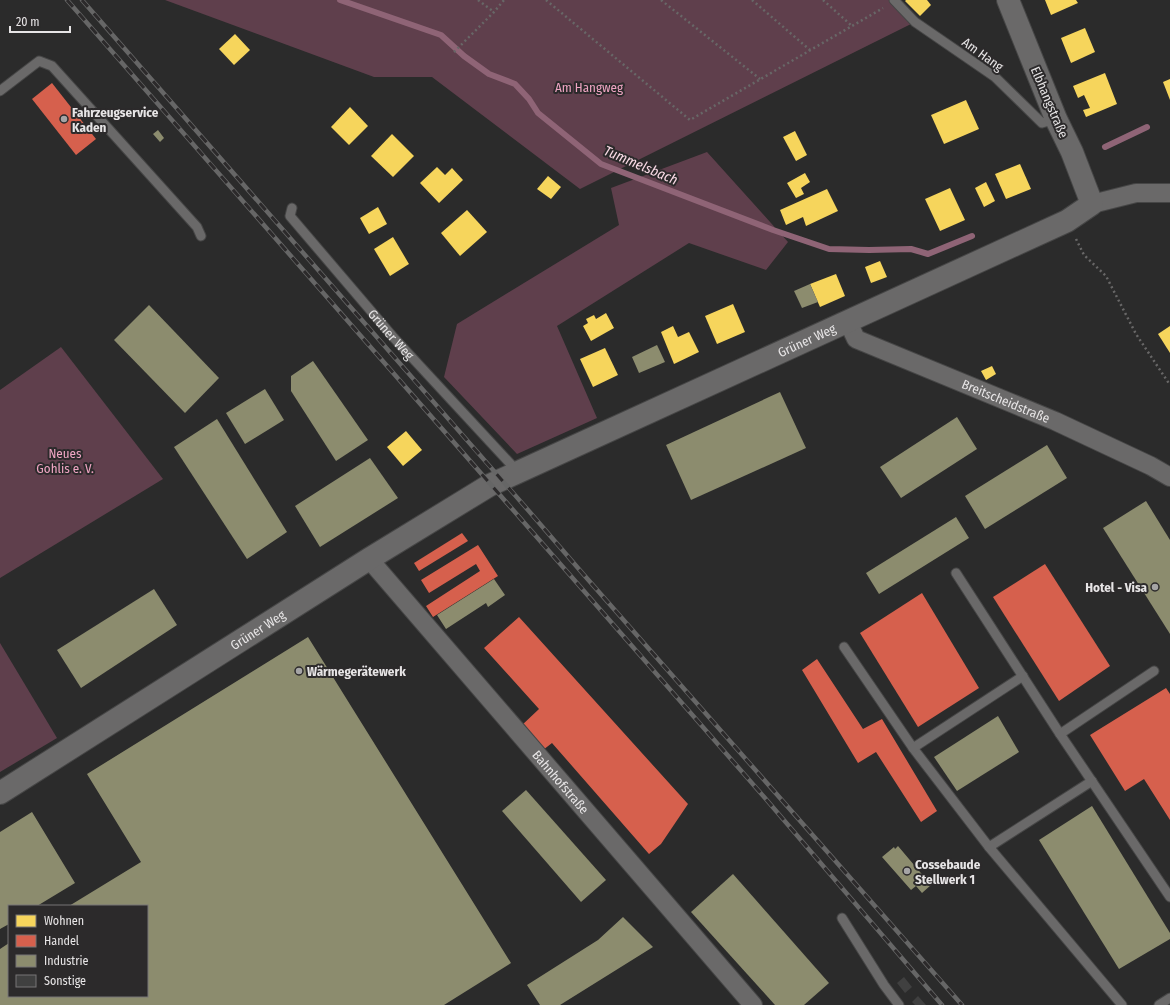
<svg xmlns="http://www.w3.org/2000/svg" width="1170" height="1005" font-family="'Fira Sans Condensed',sans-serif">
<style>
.green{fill:#5f3f4c}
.homes{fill:#f6d55c}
.shops{fill:#d6604d}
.industry{fill:#8c8c6e}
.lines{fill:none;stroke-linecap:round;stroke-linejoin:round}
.stream{stroke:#8f6476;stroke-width:6}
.building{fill:#404040}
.lane-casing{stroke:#464646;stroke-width:11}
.street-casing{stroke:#464646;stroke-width:20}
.secondary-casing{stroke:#464646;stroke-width:24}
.path{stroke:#686767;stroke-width:2.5;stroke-dasharray:2 3;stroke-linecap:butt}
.lane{stroke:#6a6969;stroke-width:9}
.street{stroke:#6a6969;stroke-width:18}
.secondary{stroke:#6a6969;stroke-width:22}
.rail-casing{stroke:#666;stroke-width:4.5}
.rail{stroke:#2c2a2b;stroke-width:3;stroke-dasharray:9;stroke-linecap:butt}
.poi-dot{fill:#a5a4a5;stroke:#2c2a2b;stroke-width:1.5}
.labels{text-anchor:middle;stroke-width:4;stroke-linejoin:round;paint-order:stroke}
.street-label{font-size:13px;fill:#e7e5e6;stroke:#2c2a2b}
.park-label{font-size:13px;fill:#efa5c3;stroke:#2c2a2b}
.poi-label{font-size:13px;font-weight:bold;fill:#e7e5e6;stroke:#2c2a2b;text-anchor:start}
.water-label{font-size:14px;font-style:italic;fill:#f9dae5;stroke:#2c2a2b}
</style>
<rect width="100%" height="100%" fill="#2b2b2b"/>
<!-- green -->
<g class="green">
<path d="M165,0H894L915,22L580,189L432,77H374Z"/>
<path d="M707,152L788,242L766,270L689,243L557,326L597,418L517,454L444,377L457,324L619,225L611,188Z"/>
<path d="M61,347L163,479L0,578V390Z"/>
<path d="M0,643L57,738L0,772Z"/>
</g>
<!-- homes -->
<g class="homes">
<path d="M906,0H927L931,5L920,16L905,1Z"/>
<path d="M1045,0H1076L1078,3L1051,15Z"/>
<path d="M1085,28L1095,52L1071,63L1061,38Z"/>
<path d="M235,34L250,50L234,65L219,49Z"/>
<path d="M1105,73L1117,104L1086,117L1083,110L1090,108L1084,95L1078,98L1073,86Z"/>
<path d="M1170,79V100L1163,82Z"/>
<path d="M966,100L979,129L944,144L931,115Z"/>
<path d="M350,107L368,126L349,145L331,127Z"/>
<path d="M795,131L807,155L796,161L783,137Z"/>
<path d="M392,134L414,156L393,177L371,156Z"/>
<path d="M1020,164L1031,189L1006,199L995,174Z"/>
<path d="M437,167L445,175L452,168L463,180L439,203L420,183Z"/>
<path d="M805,173L810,182L801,188L804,194L796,198L787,183Z"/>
<path d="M548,176L561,187L551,199L537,189Z"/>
<path d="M986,182L995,201L984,207L975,188Z"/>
<path d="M950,188L965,220L940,231L925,199Z"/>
<path d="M827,189L838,211L806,226L803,217L786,225L780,210Z"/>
<path d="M378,207L387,224L369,234L360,218Z"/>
<path d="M467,210L487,232L460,256L441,233Z"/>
<path d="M393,237L409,264L390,276L374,249Z"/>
<path d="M880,261L887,277L871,283L865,267Z"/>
<path d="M836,274L845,296L820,307L810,284Z"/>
<path d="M733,304L745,332L717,344L705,316Z"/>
<path d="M606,313L614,328L591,341L583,326L588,323L586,319L594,315L596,319Z"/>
<path d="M673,326L678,337L689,332L699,352L674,364L661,332Z"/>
<path d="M1170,326V353L1158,334Z"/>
<path d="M605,348L618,375L593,387L580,359Z"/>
<path d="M992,366L996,374L986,380L981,371Z"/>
<path d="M406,431L422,450L403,466L387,447Z"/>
</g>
<!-- shops -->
<g class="shops">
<path d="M52,83L96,139L76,155L32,99Z"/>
<path d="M462,533L468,541L419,571L414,563Z"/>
<path d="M478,545L498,576L433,617L426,606L480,571L476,564L429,593L421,580Z"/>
<path d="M1045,564L1110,666L1059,701L993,597Z"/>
<path d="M922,593L979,688L918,727L860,633Z"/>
<path d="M519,617L688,804L661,844L649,854L552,743L543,750L521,726L539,709L484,648Z"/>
<path d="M817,659L863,729L882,719L937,811L921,822L876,752L858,763L802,670Z"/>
<path d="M1166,688L1170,694V820L1144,779L1125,791L1090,735Z"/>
</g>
<!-- industry -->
<g class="industry">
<path d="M158,130L164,138L160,142L153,134Z"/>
<path d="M810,284L818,302L802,308L794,291Z"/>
<path d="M149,305L219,378L185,413L114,340Z"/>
<path d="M657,345L665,362L639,373L632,357Z"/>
<path d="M313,361L368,440L336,461L291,391V376Z"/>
<path d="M265,389L284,420L245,444L226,413Z"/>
<path d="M780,392L806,448L691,500L666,445Z"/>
<path d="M957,417L977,449L901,498L880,467Z"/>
<path d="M217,419L287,532L247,559L174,447Z"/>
<path d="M1047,445L1067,478L985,529L965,496Z"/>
<path d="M370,458L398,498L320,547L295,506Z"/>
<path d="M1146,501L1170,540V634L1103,528Z"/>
<path d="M956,517L969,538L879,594L866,573Z"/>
<path d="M494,579L505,595L488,607L486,603L446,629L437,615Z"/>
<path d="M154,589L177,625L81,688L57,650Z"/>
<path d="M308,637L511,963L444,1005H0V949L9,943V996H147V906H69L141,862L87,774Z"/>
<path d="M998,716L1019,752L957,791L934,757Z"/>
<path d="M526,790L606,880L581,902L502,811Z"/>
<path d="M1092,806L1170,933V939L1119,969L1039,840Z"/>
<path d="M32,812L75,883L37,906H9V924L0,929V832Z"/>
<path d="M898,846L931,885L922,893L916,886L911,890L882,857L894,847L895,849Z"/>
<path d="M733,874L829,983L804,1005H775L691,912Z"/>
<path d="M623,917L653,947L560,1005H540L527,985L598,940Z"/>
</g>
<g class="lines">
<!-- stream -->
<g class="stream">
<path d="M340,0L441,35L464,56L489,74L515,84L529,99L538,113L601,164L773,230L829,249L869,250L911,249L928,254L972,236"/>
<path d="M1105,147L1147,127"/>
</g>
</g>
<!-- building -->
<g class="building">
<path d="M904,977L912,987L905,993L897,983Z"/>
<path d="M918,996L926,1005H915L912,1002Z"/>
</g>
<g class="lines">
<!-- lane casing -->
<g class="lane-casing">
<g id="lane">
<path d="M894,0L915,22L995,77L1042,123L1056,119"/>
<path d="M0,91L39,61L52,66L197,227L201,236"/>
<path id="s1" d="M292,208L290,216L394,338L518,472"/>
<path d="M956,573L1060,734"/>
<path d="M844,647L913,748L989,847"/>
<path d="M1154,671L1060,734L1170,897"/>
<path d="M913,748L1023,676"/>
<path d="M1092,781L989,847L1122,1005"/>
<path d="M842,918L884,985L899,1005"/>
<path d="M1159,1005L1170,998"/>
</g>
</g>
<!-- street casing -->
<g class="street-casing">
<g id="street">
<path d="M1092,204L1136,193H1170"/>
<path id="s2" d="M848,322L856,339L1055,421L1151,466L1170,477"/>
<path id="s3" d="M369,559L753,1005"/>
</g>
</g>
<!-- secondary casing -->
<g class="secondary-casing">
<g id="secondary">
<path id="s4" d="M0,793L369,559L490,485L1067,221L1092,204L1072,152L1056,119L1008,0"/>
</g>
</g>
<!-- path -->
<g class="path">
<path d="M478,0L494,12"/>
<path d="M546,0L690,120L883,8"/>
<path d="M661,0L760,79"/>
<path d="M752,0L810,50"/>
<path d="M823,0L852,26"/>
<path d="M454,52L494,12L504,0"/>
<path d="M1076,239L1084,255L1106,276L1136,334L1170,385"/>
</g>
<!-- lane -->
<use href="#lane" class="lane"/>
<!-- street -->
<use href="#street" class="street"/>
<!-- secondary -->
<use href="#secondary" class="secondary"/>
<!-- rail casing -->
<g class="rail-casing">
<g id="rail">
<path d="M67,0L765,798L942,1005"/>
<path d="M82,0L528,510L584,575L962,1005"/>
</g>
</g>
<!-- rail -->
<use href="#rail" class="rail"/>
</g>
<!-- markers -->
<g class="poi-dot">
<circle cx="64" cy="119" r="4"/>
<circle cx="1155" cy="587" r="4"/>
<circle cx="299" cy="671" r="4"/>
<circle cx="907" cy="871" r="4"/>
</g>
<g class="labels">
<!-- street labels -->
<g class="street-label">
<text transform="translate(983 54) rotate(36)" y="5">Am Hang</text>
<text transform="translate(1050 102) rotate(67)" y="5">Elbhangstraße</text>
<text dy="5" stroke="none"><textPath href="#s1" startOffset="164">Grüner Weg</textPath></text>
<text dy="5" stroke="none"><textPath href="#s4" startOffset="927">Grüner Weg</textPath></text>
<text dy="5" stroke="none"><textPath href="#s2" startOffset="181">Breitscheidstraße</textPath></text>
<text dy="5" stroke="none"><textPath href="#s4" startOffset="305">Grüner Weg</textPath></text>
<text dy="5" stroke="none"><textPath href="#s3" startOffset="294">Bahnhofstraße</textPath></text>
</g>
<!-- park labels -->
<g class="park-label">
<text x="589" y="92">Am Hangweg</text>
<text x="65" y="458">Neues<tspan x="65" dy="15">Gohlis e. V.</tspan></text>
</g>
<!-- poi labels -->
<g class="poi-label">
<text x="72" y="117">Fahrzeugservice<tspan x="72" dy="15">Kaden</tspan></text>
<text x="1147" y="592" text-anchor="end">Hotel - Visa</text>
<text x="307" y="676">Wärmegerätewerk</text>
<text x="915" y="869">Cossebaude<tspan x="915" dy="15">Stellwerk 1</tspan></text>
</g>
<!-- water labels -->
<g class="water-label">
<text transform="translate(641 165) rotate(23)" y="5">Tummelsbach</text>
</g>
</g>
<!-- legend -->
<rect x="8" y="905" width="140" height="92" fill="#2c2a2b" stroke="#777576"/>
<rect x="16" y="915" width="20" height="12" fill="#f6d55c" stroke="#777576"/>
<text x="44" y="925" font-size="12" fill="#e7e5e6">Wohnen</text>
<rect x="16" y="935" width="20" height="12" fill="#d6604d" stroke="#777576"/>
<text x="44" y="945" font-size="12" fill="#e7e5e6">Handel</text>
<rect x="16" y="955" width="20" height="12" fill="#8c8c6e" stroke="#777576"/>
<text x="44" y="965" font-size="12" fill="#e7e5e6">Industrie</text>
<rect x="16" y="975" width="20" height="12" fill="#404040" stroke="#777576"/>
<text x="44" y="985" font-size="12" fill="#e7e5e6">Sonstige</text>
<!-- scale -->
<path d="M10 26v6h60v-6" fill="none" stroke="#e7e5e6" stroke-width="2"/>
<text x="16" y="26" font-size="12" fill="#e7e5e6" stroke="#2c2a2b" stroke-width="3" paint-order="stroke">20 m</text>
</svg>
